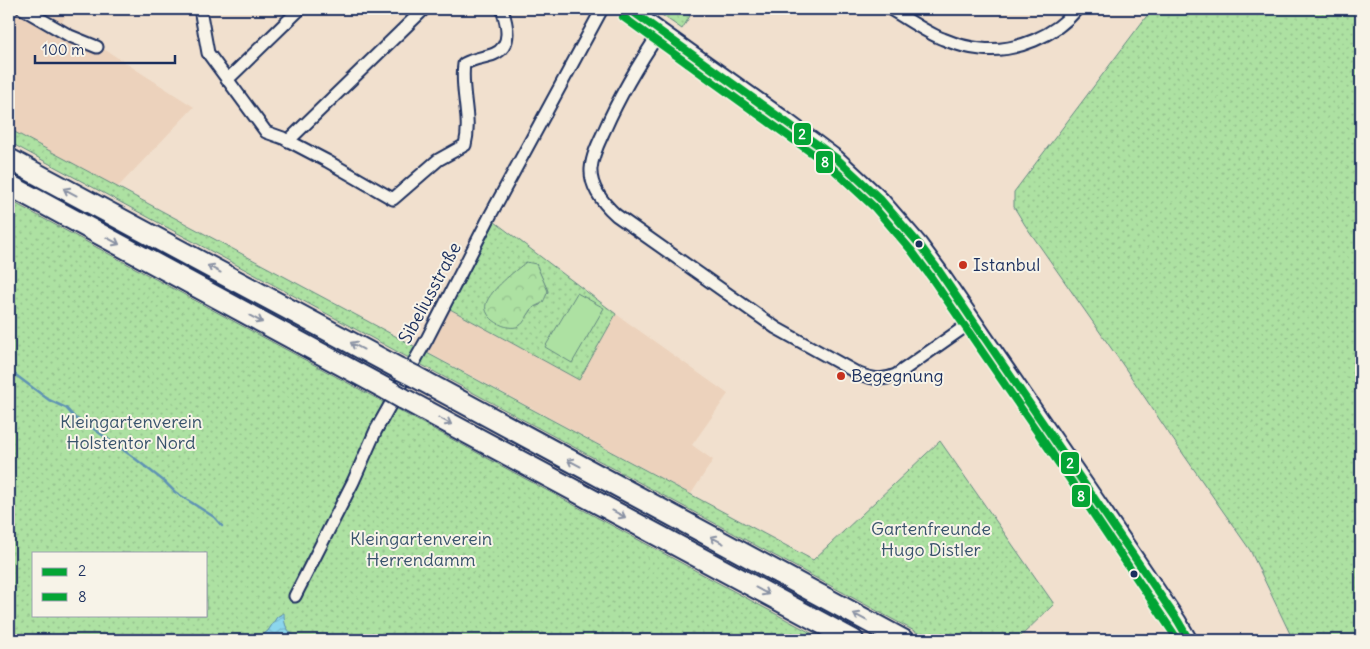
<svg xmlns="http://www.w3.org/2000/svg" width="1370" height="649" font-family="Delius,sans-serif">
<style>
.built{fill:#ecd2bc}
.grass{fill:url(#grass-dots);stroke:#648880;fill-rule:evenodd}
.forest{fill:url(#forest-crowns);stroke:#648880}
.pitch{fill:#ade1a2;stroke:#648880}
.water{fill:url(#water-waves);stroke:#5f93b4}
.lines{fill:none;stroke-linecap:round;stroke-linejoin:round}
.stream{stroke:#5f93b4;stroke-width:2.5}
.minor-casing{stroke:#1b2f5e;stroke-width:15}
.secondary-casing{stroke:#1b2f5e;stroke-width:19}
.motorway-casing{stroke:#1b2f5e;stroke-width:24}
.minor{stroke:#f7f3e8;stroke-width:11}
.secondary{stroke:#f7f3e8;stroke-width:15}
.motorway{stroke:#f7f3e8;stroke-width:20}
.motorway-bridge-casing{stroke:#1b2f5e;stroke-width:24;stroke-linecap:butt}
.motorway-bridge{stroke:#f7f3e8;stroke-width:20}
.bus-1-casing{stroke:#f7f3e8;stroke-width:11}
.bus-2-casing{stroke:#f7f3e8;stroke-width:11}
.bus-1{stroke:#04a535;stroke-width:8}
.bus-2{stroke:#04a535;stroke-width:8}
.oneway{stroke:#8991a3}
.bus-dot{fill:#1b2f5e;stroke:#f7f3e8;stroke-width:2}
.poi-dot{fill:#c8321e;stroke:#f7f3e8;stroke-width:2}
.labels{text-anchor:middle;stroke-width:4;stroke-linejoin:round;paint-order:stroke}
.poi-label{font-size:18px;fill:#1b2f5e;stroke:#f7f3e8;text-anchor:start}
.street-label{font-size:18px;fill:#1b2f5e;stroke:#f7f3e8}
.park-label{font-size:18px;fill:#38536c;stroke:#f7f3e8}
.line-badge{stroke:#f7f3e8;stroke-width:2}
.badge-label{font-size:14px;text-anchor:middle;font-weight:bold;fill:#fff}
</style>
<defs>
<pattern id="grass-dots" width="8" height="8" patternUnits="userSpaceOnUse" patternTransform="scale(1.25)"><rect width="8" height="8" fill="#ade1a2"/><path d="M2 2h.1M6 6h.1" fill="none" stroke="#94c18e" stroke-width="1.8" stroke-linecap="round"/></pattern>
<pattern id="forest-crowns" width="20" height="18" patternUnits="userSpaceOnUse" patternTransform="scale(1.25)"><rect width="20" height="18" fill="#ade1a2"/><path d="M2 6a3 3 0 1 1 6 0M12 15a3 3 0 1 1 6 0" fill="none" stroke="#94c18e"/></pattern>
<pattern id="water-waves" width="16" height="10" patternUnits="userSpaceOnUse" patternTransform="scale(1.25)"><rect width="16" height="10" fill="#8cd6ed"/><path d="M0 5q4-4 8 0t8 0" fill="none" stroke="#78b8ce"/></pattern>
</defs>
<rect width="100%" height="100%" fill="#f1e0ce"/>
<filter id="ink" filterUnits="userSpaceOnUse"><feTurbulence type="fractalNoise" baseFrequency=".02" numOctaves="2"/><feDisplacementMap in="SourceGraphic" scale="10" xChannelSelector="R" yChannelSelector="G"/><feConvolveMatrix kernelMatrix="1 2 1 2 8 2 1 2 1" color-interpolation-filters="sRGB"/></filter>
<g filter="url(#ink)">
<!-- built -->
<g class="built">
<path d="M9,9H69L62,22L194,107L117,188L9,129Z"/>
<path d="M450,309L579,379L616,314L728,394L692,445L713,460L691,494L427,352Z"/>
</g>
<!-- grass -->
<g class="grass">
<path d="M653,9H682L690,16L682,29Z"/>
<path d="M1152,9H1361V640H1293L1250,550L1170,435L1125,368L1025,225L1014,207V192Z"/>
<path d="M9,129L813,560L940,441L1054,604L1017,640H931L9,142Z"/>
<path d="M9,200L824,640H299C287,630 285,630 283,613L277,617L268,631L256,640H9ZM34,553H206V615H34Z"/>
<path d="M495,222L616,314L579,380L450,309ZM536,264L548,292L540,305L534,307L520,325Z"/>
</g>
<!-- forest -->
<path class="forest" d="M526,262L536,264L548,291C546,295 545,299 543,302C540,305 536,305 533,308C528,313 525,323 519,326C507,332 482,318 486,304C490,290 515,271 526,262Z"/>
<!-- pitch -->
<path class="pitch" d="M577,293L604,308L572,363L545,347Z"/>
<!-- water -->
<path class="water" d="M284,613C284,629 288,630 299,640H256L268,631L277,617Z"/>
<g class="lines">
<!-- stream -->
<path class="stream" d="M9,370L49,400L66,408L75,418L91,427L133,457L165,482L175,492L214,517L222,526"/>
<!-- minor casing -->
<g class="minor-casing">
<g id="minor">
<path d="M23,9L70,36L97,47"/>
<path d="M200,9L208,53L266,132L283,138L327,161L393,199L438,160L465,145C472,119 460,90 464,64C474,58 484,58 494,54C513,46 507,24 502,9"/>
<path d="M890,9C906,18 927,33 943,39C955,44 969,48 981,49C1016,53 1056,35 1077,9"/>
<path d="M660,32C639,63 620,95 605,129C599,142 592,155 591,169C590,187 604,204 616,215L776,328L859,374C873,379 882,381 896,375L973,321"/>
<path d="M227,80L300,9"/>
<path d="M288,141L424,9"/>
<path d="M295,596L353,482L376,430L427,339L491,214L602,9"/>
</g>
</g>
<!-- secondary casing -->
<g class="secondary-casing">
<path id="secondary" d="M629,9L781,117L836,158L881,200L919,244L939,271L1092,494L1178,621L1189,640"/>
</g>
<!-- motorway casing -->
<g class="motorway-casing">
<g id="motorway">
<path d="M9,159L400,369"/>
<path d="M9,185L388,390"/>
<path d="M414,376L903,640"/>
<path d="M402,398L853,640"/>
</g>
</g>
<!-- minor -->
<use href="#minor" class="minor"/>
<!-- secondary -->
<use href="#secondary" class="secondary"/>
<!-- motorway -->
<use href="#motorway" class="motorway"/>
<!-- motorway-bridge casing -->
<g class="motorway-bridge-casing">
<g id="motorway-bridge">
<path d="M400,369L414,376"/>
<path d="M388,390L402,398"/>
</g>
</g>
<!-- motorway-bridge -->
<use href="#motorway-bridge" class="motorway-bridge"/>
<!-- bus-1 casing -->
<g class="bus-1-casing">
<path id="bus-1" d="M629,9L836,158L881,200L919,244L939,271L1178,621L1189,640"/>
</g>
<!-- bus-2 casing -->
<g class="bus-2-casing">
<path id="bus-2" d="M623,17L830,166L874,207L911,250L931,277L1084,500L1178,640"/>
</g>
<!-- bus-1 -->
<use href="#bus-1" class="bus-1"/>
<!-- bus-2 -->
<use href="#bus-2" class="bus-2"/>
</g>
<!-- one-way arrows -->
<defs><path id="oneway-shaft" d="M-6 0H5M1.5-3L5.5 0L1.5 3" fill="none" stroke-width="1.6" stroke-linecap="round" stroke-linejoin="round" transform="scale(1.25)"/></defs>
<g class="oneway">
<use href="#oneway-shaft" transform="translate(70 192) rotate(-152)"/>
<use href="#oneway-shaft" transform="translate(113 241) rotate(28)"/>
<use href="#oneway-shaft" transform="translate(214 269) rotate(-152)"/>
<use href="#oneway-shaft" transform="translate(256 319) rotate(28)"/>
<use href="#oneway-shaft" transform="translate(357 346) rotate(-152)"/>
<use href="#oneway-shaft" transform="translate(445 421) rotate(28)"/>
<use href="#oneway-shaft" transform="translate(574 463) rotate(-152)"/>
<use href="#oneway-shaft" transform="translate(619 514) rotate(28)"/>
<use href="#oneway-shaft" transform="translate(717 540) rotate(-152)"/>
<use href="#oneway-shaft" transform="translate(762 591) rotate(28)"/>
<use href="#oneway-shaft" transform="translate(860 617) rotate(-152)"/>
</g>
</g>
<!-- markers -->
<g class="bus-dot">
<circle cx="919" cy="244" r="4.5"/>
<circle cx="1134" cy="574" r="4.5"/>
</g>
<g class="poi-dot">
<circle cx="963" cy="265" r="5"/>
<circle cx="841" cy="376" r="5"/>
</g>
<g class="labels">
<!-- poi labels -->
<g class="poi-label">
<text x="973" y="271">Istanbul</text>
<text x="851" y="382">Begegnung</text>
</g>
<!-- street labels -->
<g class="street-label">
<text transform="translate(430 293) rotate(-62)" y="6">Sibeliusstraße</text>
</g>
<!-- park labels -->
<g class="park-label">
<text x="131" y="428">Kleingartenverein<tspan x="131" dy="21">Holstentor Nord</tspan></text>
<text x="931" y="535">Gartenfreunde<tspan x="931" dy="21">Hugo Distler</tspan></text>
<text x="421" y="545">Kleingartenverein<tspan x="421" dy="21">Herrendamm</tspan></text>
</g>
</g>
<g class="line-badge">
<rect x="793" y="122" width="19" height="24" rx="5" fill="#04a535"/>
<rect x="815" y="150" width="19" height="24" rx="5" fill="#04a535"/>
<rect x="1060" y="451" width="20" height="24" rx="5" fill="#04a535"/>
<rect x="1071" y="484" width="20" height="24" rx="5" fill="#04a535"/>
</g>
<g class="badge-label">
<text x="802" y="139">2</text>
<text x="825" y="167">8</text>
<text x="1070" y="468">2</text>
<text x="1081" y="501">8</text>
</g>
<!-- margin -->
<rect width="1370" height="649" fill="none" stroke="#f7f3e8" stroke-width="30"/>
<rect x="15" y="15" width="1340" height="619" fill="none" stroke="#1b2f5e" stroke-width="2" filter="url(#ink)"/>
<!-- legend -->
<rect x="32" y="552" width="175" height="65" fill="#f7f3e8" stroke="#9fa5b1"/>
<rect x="42" y="568" width="25" height="8" fill="#04a535" stroke="#9fa5b1"/>
<text x="78" y="576" font-size="15" fill="#1b2f5e">2</text>
<rect x="42" y="593" width="25" height="8" fill="#04a535" stroke="#9fa5b1"/>
<text x="78" y="602" font-size="15" fill="#1b2f5e">8</text>
<!-- scale -->
<path d="M35 55v8h140v-8" fill="none" stroke="#1b2f5e" stroke-width="2.5"/>
<text x="42" y="55" font-size="15" fill="#1b2f5e" stroke="#f7f3e8" stroke-width="4" paint-order="stroke">100 m</text>
</svg>
